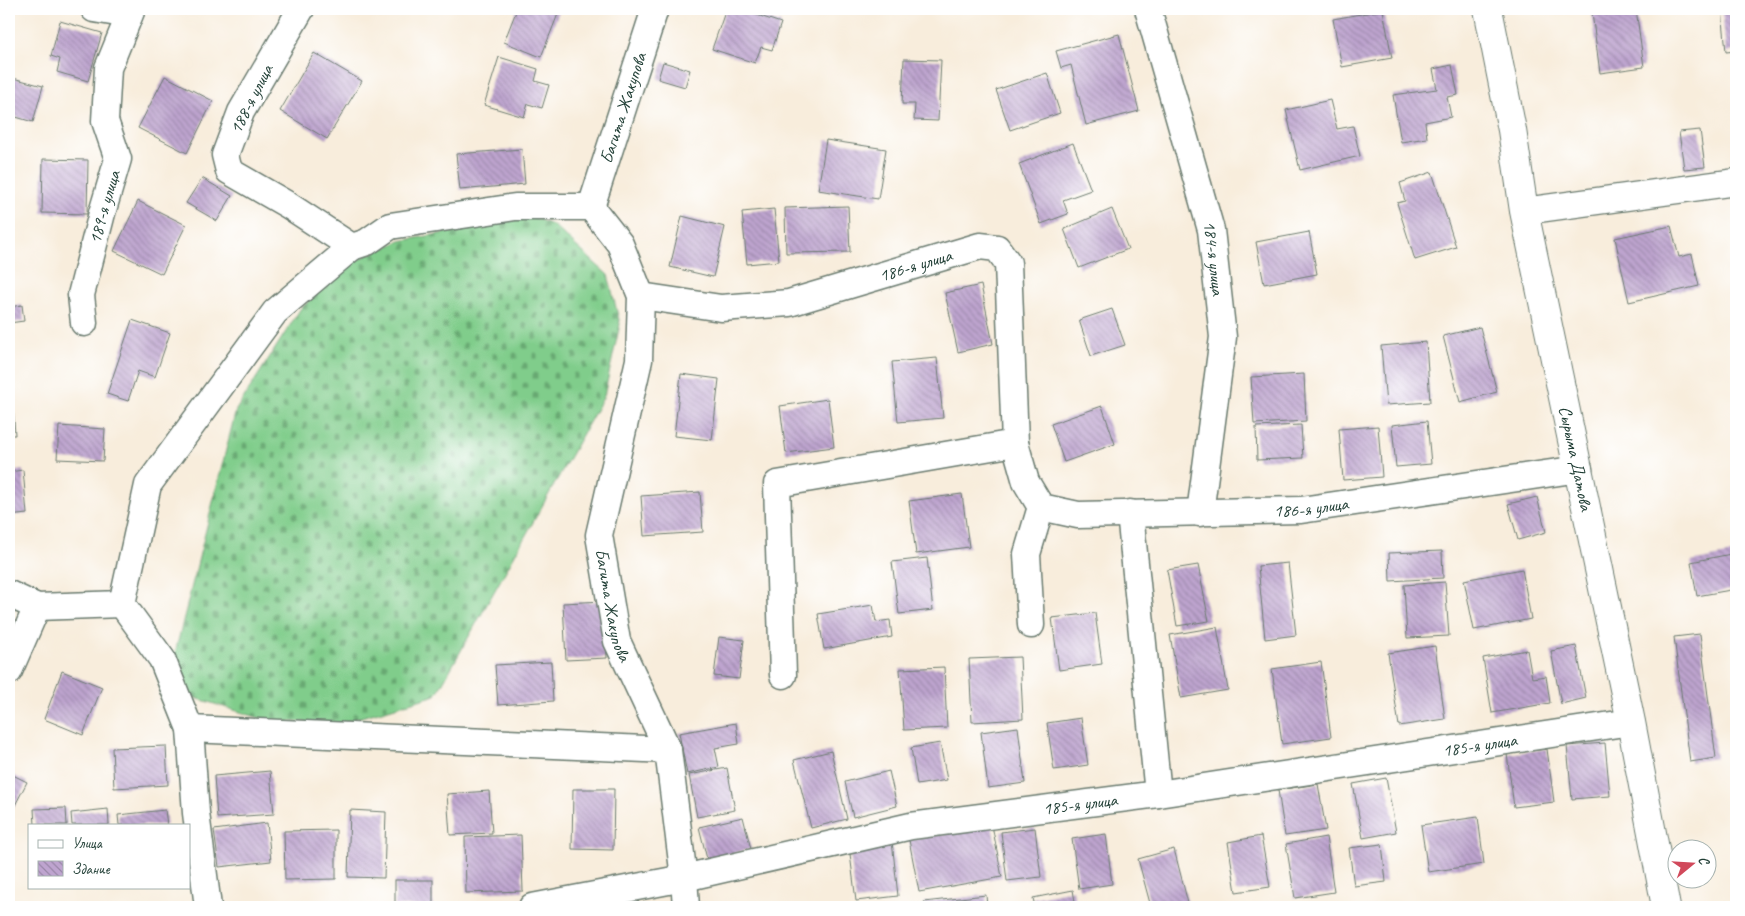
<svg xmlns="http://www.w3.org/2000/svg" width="1745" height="916" font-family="Caveat,sans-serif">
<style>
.cemetery{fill:url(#cemetery-stones);stroke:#508560}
.building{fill:url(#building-back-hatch)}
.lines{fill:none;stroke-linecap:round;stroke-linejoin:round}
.street-casing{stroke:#6b7b6f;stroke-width:29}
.secondary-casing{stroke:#6b7b6f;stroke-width:30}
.street{stroke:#fff;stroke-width:26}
.secondary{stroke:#fff;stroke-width:28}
.labels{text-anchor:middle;stroke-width:5;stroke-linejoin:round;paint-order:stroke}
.street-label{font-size:18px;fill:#1f3d34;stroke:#fff}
</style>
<defs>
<pattern id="cemetery-stones" width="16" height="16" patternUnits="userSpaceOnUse" patternTransform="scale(1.25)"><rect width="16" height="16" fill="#80cd8b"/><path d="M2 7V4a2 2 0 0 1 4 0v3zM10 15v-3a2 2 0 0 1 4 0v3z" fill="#68a872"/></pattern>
<pattern id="building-back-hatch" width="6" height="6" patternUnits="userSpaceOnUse" patternTransform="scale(1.25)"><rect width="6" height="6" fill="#bea4cf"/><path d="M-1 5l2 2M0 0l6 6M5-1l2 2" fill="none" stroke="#9a87a9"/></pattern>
</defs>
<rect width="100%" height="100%" fill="#fff"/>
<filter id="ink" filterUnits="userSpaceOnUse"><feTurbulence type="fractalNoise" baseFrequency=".02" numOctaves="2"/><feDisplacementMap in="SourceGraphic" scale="10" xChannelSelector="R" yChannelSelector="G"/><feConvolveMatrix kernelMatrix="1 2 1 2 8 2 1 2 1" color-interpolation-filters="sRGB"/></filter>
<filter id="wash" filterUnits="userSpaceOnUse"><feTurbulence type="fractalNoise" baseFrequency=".0096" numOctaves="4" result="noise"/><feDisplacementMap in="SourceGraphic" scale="20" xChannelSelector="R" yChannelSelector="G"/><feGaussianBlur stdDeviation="1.12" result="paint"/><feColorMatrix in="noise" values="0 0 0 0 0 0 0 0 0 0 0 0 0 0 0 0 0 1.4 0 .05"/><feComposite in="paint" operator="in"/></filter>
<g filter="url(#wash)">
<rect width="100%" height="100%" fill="#f8eddc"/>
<!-- cemetery -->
<path class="cemetery" d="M533,217L554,226L608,275L620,324L604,396L436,695L341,723L269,721L189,696L173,661L236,410L301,308L354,261L400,241Z"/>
<g id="blocks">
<!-- building -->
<g class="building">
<path d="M517,9H560L541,57L504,42Z"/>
<path d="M726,9H739L781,23L772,50L761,47L755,63L712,49Z"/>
<path d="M1622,9H1636L1644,67L1600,73L1592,13Z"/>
<path d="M1722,9H1736V51L1726,52Z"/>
<path d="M1383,10L1392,58L1342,67L1333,19Z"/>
<path d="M60,21L102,33L88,81L57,72L60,59L51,56Z"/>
<path d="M1119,34L1139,111L1086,125L1071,65L1061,68L1056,51Z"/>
<path d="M314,53L362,81L327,139L280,111Z"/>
<path d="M499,57L538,69L535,81L549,85L542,108L528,104L524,117L484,105Z"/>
<path d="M904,59L941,60L938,121L914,120L915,104H902Z"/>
<path d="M663,62L690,70L685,87L658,79Z"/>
<path d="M1452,65L1458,95L1447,97L1451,117L1425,122L1427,138L1401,142L1393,95L1437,89L1433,69Z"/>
<path d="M1047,73L1060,113L1010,130L996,90Z"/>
<path d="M165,76L213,101L187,153L138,128Z"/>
<path d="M9,77L43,86L33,122L9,115Z"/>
<path d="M1330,100L1337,129L1353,126L1360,156L1300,170L1286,110Z"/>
<path d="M1700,130L1705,167L1684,169L1679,132Z"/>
<path d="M826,140L886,149L878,199L818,190Z"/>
<path d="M1073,143L1091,190L1063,200L1068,214L1041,224L1019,164Z"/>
<path d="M522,149L525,184L460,190L456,154Z"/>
<path d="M43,159L88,160L87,214L42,213Z"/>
<path d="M1432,172L1456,247L1415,260L1397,203L1405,201L1400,183Z"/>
<path d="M202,178L232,196L217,221L186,203Z"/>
<path d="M138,201L186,225L162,274L114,251Z"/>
<path d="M848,206L850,252L786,253L785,208Z"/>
<path d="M774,209L779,261L747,264L742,212Z"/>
<path d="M1112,209L1128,249L1079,268L1064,229Z"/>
<path d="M682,216L725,227L713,277L670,267Z"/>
<path d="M1671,226L1679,257L1692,254L1699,286L1629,302L1615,238Z"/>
<path d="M1309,232L1317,274L1264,284L1256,242Z"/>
<path d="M981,285L993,344L958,352L945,293Z"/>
<path d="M22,305L24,321L9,323V307Z"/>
<path d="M1112,309L1125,345L1091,356L1079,320Z"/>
<path d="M132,320L170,333L155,377L138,371L128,401L107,394Z"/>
<path d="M1480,327L1497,392L1460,402L1443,336Z"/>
<path d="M1426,342L1430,402L1386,405L1381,346Z"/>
<path d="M937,358L943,418L898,422L892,362Z"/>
<path d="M681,374L719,379L712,440L674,436Z"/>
<path d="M1304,374L1306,421L1254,424L1251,377Z"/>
<path d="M12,389L15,435H9V390Z"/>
<path d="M828,399L834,447L786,453L780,406Z"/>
<path d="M1102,406L1115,444L1064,462L1051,424Z"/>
<path d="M1427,421L1431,464L1396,467L1392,425Z"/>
<path d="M1301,425L1303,458L1257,460L1256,427Z"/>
<path d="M59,426L105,429L103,461L57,459Z"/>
<path d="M1378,426L1382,477L1343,480L1339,429Z"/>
<path d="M23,470L27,514L9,516V472Z"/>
<path d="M700,492L703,532L644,536L641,496Z"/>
<path d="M962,494L969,547L916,554L909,501Z"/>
<path d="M1537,497L1546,532L1518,540L1508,504Z"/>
<path d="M1442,551L1443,578L1390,581L1389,553Z"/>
<path d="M1736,553V589L1697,596L1691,562Z"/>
<path d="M927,558L933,610L899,614L892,562Z"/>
<path d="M1288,563L1296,635L1265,639L1258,566Z"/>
<path d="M1198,565L1209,621L1177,626L1167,570Z"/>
<path d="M1522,569L1531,619L1474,630L1464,580Z"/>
<path d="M1445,582L1449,636L1407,638L1404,585Z"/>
<path d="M604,601L607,658L566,660L563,603Z"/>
<path d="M873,605L876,622L890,620L892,637L824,649L818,614Z"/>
<path d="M1095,613L1102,664L1059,670L1052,618Z"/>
<path d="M1217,627L1228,690L1181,698L1170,635Z"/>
<path d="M1700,634L1716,758L1690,762L1674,637Z"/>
<path d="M719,637L744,640L739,679L714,676Z"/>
<path d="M1435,646L1445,719L1399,726L1388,653Z"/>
<path d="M1576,646L1586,698L1561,704L1551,651Z"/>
<path d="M1527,650L1532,678L1546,676L1550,703L1492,713L1483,658Z"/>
<path d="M1020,657L1023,719L972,722L969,659Z"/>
<path d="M551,662L553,701L498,705L495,665Z"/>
<path d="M1321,662L1331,737L1282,744L1272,669Z"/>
<path d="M944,667L947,728L904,730L900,669Z"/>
<path d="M62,671L102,687L83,735L44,719Z"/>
<path d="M1081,718L1088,765L1054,770L1047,723Z"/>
<path d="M736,723L739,744L715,748L719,767L687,774L679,733Z"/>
<path d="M1018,727L1025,783L988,788L981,732Z"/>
<path d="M940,743L947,780L917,785L911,748Z"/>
<path d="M1605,743L1610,796L1572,799L1567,746Z"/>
<path d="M166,746L168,785L114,788L112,748Z"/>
<path d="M1547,749L1554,802L1514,807L1507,754Z"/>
<path d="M831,751L847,819L811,828L794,760Z"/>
<path d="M727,768L735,810L697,817L689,775Z"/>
<path d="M270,771L274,814L217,818L214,776Z"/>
<path d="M889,771L897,806L853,817L845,782Z"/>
<path d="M9,773L27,782L9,817Z"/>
<path d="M1386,778L1396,832L1363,838L1353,784Z"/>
<path d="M1318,784L1326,830L1285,836L1278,790Z"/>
<path d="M573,789H614L613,850L572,849Z"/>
<path d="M489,791L492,833L450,835L447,794Z"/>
<path d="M66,808L67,825H35L34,809Z"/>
<path d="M108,809L109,825H72L71,813Z"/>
<path d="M165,810L167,825H119L118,815Z"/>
<path d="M350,810L386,812L384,878L348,877Z"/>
<path d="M743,817L751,849L707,859L699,827Z"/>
<path d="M1478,817L1484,864L1428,872L1421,825Z"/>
<path d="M267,823L271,861L219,867L214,830Z"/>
<path d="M992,825L1002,877L919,892L909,840Z"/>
<path d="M1035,828L1041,877L1007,881L1001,832Z"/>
<path d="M336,830V879L285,880L284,831Z"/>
<path d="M1106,834L1112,884L1079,889L1072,839Z"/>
<path d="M521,835L523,891L466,893L465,837Z"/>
<path d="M1261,836L1270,887L1236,892L1228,842Z"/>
<path d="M1326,837L1334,892L1295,898L1286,844Z"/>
<path d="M892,841L898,896L856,901L849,846Z"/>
<path d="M1382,844L1386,882L1354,886L1349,848Z"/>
<path d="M1174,849L1189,907H1151L1138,859Z"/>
<rect x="395" y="880" width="38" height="26"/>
<path d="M1073,890L1076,907H1035L1033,898Z"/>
<path d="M986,895L987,907H925L924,902Z"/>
</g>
</g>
</g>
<g filter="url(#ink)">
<use href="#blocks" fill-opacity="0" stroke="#6b7b6f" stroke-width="1"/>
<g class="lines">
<!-- street casing -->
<g class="street-casing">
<g id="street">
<path d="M94,9L129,15"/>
<path d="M301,9L241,112L225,155L229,171L288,205L352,247"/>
<path id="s1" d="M1148,9L1211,230L1223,337L1200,513"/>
<path id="s2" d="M591,207L655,9"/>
<path d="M1524,211L1736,182"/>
<path id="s3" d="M641,296L721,308L789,303L980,246L997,248L1008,263L1015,443L1026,482L1041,507L1027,554L1031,625"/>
<path id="s4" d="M84,323L81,295L102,213L118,159L105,121L108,68L132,9"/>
<path id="s5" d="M1041,507L1078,515L1301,510L1579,469"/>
<path d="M1130,513L1158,794"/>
<path d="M9,594L37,607L122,604"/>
<path d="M9,671L37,607"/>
<path d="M783,675L777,484L1015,443"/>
<path d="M190,729L668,750"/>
<path id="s6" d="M208,907L196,813L190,729L162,659L122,604L148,485L275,312L352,247L367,242L390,226L515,207H591L620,244L641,296L639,360L599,535L617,641L668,750L684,878L686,907"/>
<path id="s7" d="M532,907L684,878L911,826L1158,794L1631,722"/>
</g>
</g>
<!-- secondary casing -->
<g class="secondary-casing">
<g id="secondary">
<path id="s8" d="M1488,9L1512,130L1524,211L1631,722L1666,907"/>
</g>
</g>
<!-- street -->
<use href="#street" class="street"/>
<!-- secondary -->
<use href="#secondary" class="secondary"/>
</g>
</g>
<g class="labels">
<!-- street labels -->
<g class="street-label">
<text transform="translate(251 99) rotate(-63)" y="6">188-я улица</text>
<text dy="6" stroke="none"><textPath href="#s2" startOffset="104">Багита Жакупова</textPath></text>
<text dy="6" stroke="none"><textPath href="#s4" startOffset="119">189-я улица</textPath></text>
<text dy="6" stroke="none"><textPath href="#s1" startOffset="258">184-я улица</textPath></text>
<text dy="6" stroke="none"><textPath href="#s3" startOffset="281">186-я улица</textPath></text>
<text dy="6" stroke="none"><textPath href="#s8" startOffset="458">Сырыма Датова</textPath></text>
<text dy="6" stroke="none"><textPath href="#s5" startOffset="271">186-я улица</textPath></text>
<text dy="6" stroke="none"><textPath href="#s6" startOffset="1424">Багита Жакупова</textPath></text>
<text dy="6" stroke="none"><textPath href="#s7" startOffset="962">185-я улица</textPath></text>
<text dy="6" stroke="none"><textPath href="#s7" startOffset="558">185-я улица</textPath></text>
</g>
</g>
<!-- margin -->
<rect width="1745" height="916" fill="none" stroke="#fff" stroke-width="30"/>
<!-- legend -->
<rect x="28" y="824" width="162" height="65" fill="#ffffff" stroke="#a5b1ae"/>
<rect x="38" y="840" width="25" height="8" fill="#ffffff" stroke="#a5b1ae"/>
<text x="72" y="848" font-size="15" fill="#1f3d34">Улица</text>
<rect x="38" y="861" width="25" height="15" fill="url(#building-back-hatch)" stroke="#a5b1ae"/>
<text x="72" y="874" font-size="15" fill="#1f3d34">Здание</text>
<!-- north arrow -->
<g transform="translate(1692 864) rotate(72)"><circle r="24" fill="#ffffff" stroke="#a5b1ae"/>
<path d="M0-4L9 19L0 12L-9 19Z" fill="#d1495b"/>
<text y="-8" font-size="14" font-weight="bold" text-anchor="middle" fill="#1f3d34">С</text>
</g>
</svg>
